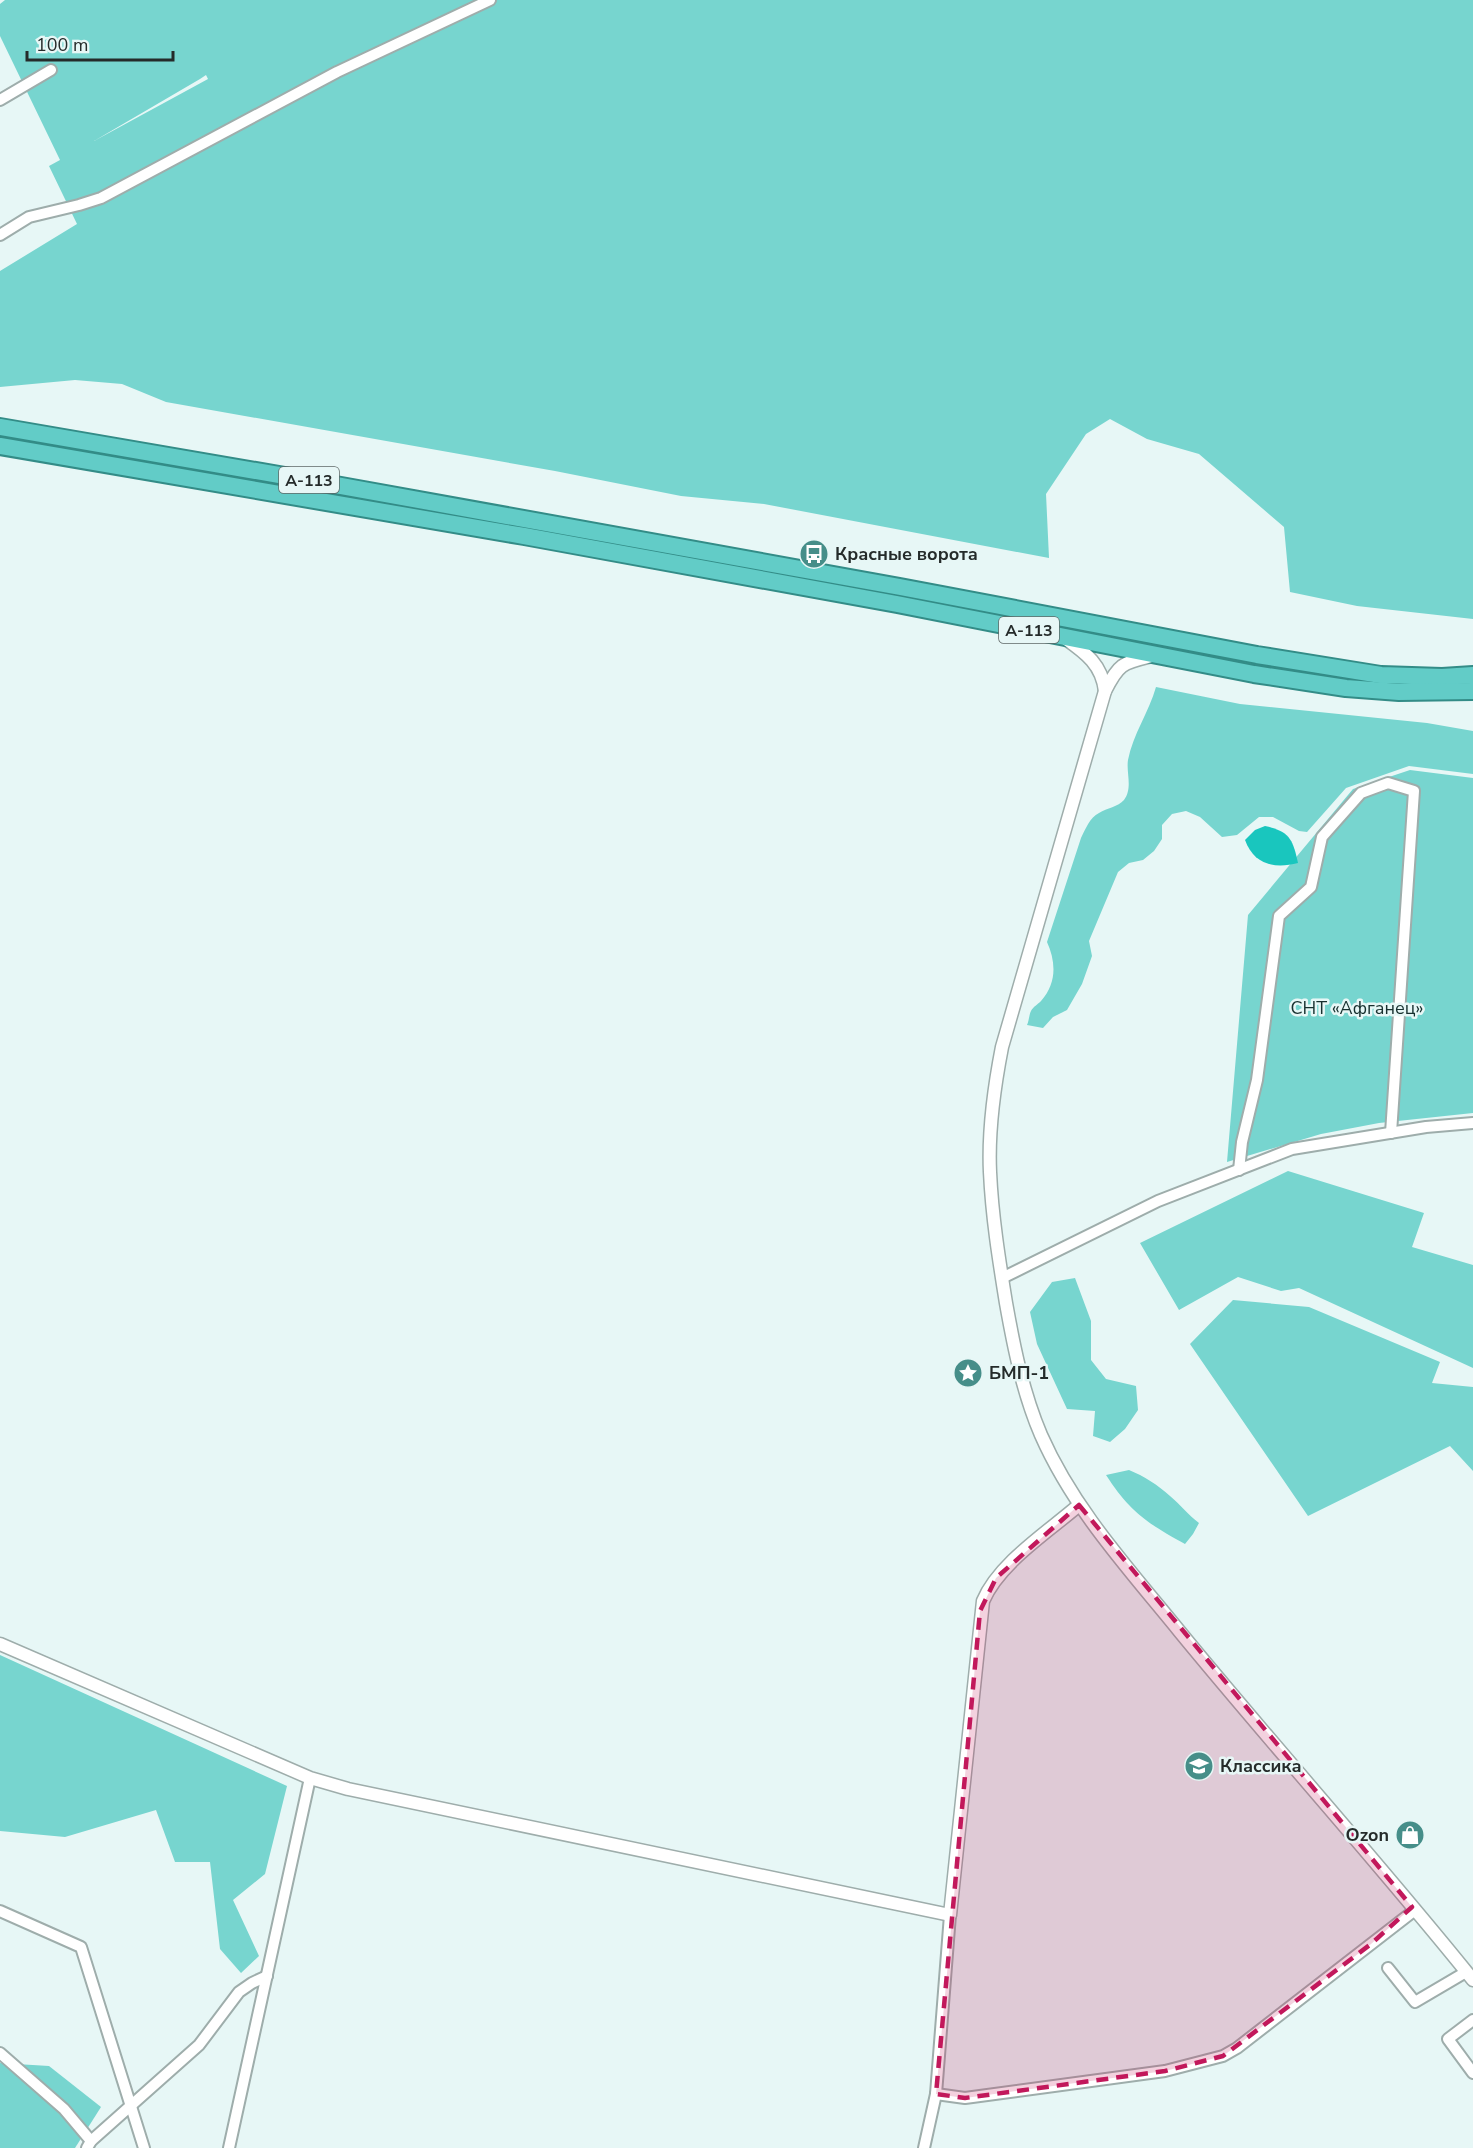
<svg xmlns="http://www.w3.org/2000/svg" width="1473" height="2148" font-family="'Nunito Sans',sans-serif">
<style>
.green{fill:#77d5cf;fill-rule:evenodd}
.water{fill:#19c6be}
.lines{fill:none;stroke-linecap:round;stroke-linejoin:round}
.minor-casing{stroke:#9eadab;stroke-width:14}
.tertiary-casing{stroke:#9eadab;stroke-width:15}
.trunk-casing{stroke:#338c87;stroke-width:20}
.minor{stroke:#fff;stroke-width:10}
.tertiary{stroke:#fff;stroke-width:12}
.trunk{stroke:#62ccc7;stroke-width:16}
.marked{fill:#c2185b;fill-opacity:0.2;stroke:#c2185b;stroke-width:4.5;stroke-dasharray:12 8;stroke-linejoin:round}
.labels{text-anchor:middle;stroke-width:5;stroke-linejoin:round;paint-order:stroke}
.shield{fill:#e7f7f6;stroke:#5f6867;stroke-width:1.5}
.shield-label{font-size:16px;font-weight:bold;fill:#252b2a}
.poi-label{font-size:18px;font-weight:bold;fill:#252b2a;stroke:#e7f7f6;text-anchor:start}
.park-label{font-size:18px;fill:#17302f;stroke:#e7f7f6}
</style>
<rect width="100%" height="100%" fill="#e7f7f6"/>
<!-- green -->
<g class="green">
<path d="M5,0H1473V619L1357,606L1290,592L1284,527L1199,454L1147,439L1110,419L1086,434L1046,494L1049,558L764,504L681,496L555,471L166,402L122,384L75,380L0,387V271L77,224L49,166L60,160L0,36V4ZM206,75L208,79L94,141L200,79Z"/>
<path d="M1156,687L1240,704L1427,723L1473,731V774L1409,766L1346,788L1307,832L1299,831L1273,817H1259L1237,835L1222,837L1200,817L1186,811L1172,814L1162,825V839L1154,851L1143,860L1129,863L1118,872L1089,941L1092,956L1082,984L1067,1010L1053,1017L1043,1028L1027,1025C1029,1021 1029,1015 1031,1011C1033,1007 1038,1004 1041,1001C1057,983 1056,962 1047,942L1081,838C1085,830 1090,817 1099,813C1107,808 1118,807 1124,800C1133,788 1126,773 1128,760C1133,734 1149,712 1156,687Z"/>
<path d="M1410,770L1473,778V1113L1379,1123L1321,1134L1227,1162L1248,915L1353,789Z"/>
<path d="M1288,1171L1424,1213L1412,1247L1473,1265V1368L1299,1288L1281,1291L1238,1277L1179,1310L1140,1243Z"/>
<path d="M1075,1278L1091,1321V1360L1106,1379L1136,1386L1138,1410L1125,1429L1110,1442L1093,1436L1095,1411L1067,1409L1037,1344L1030,1312L1052,1282Z"/>
<path d="M1233,1300L1309,1307L1440,1362L1432,1383L1473,1387V1471L1450,1446L1308,1516L1190,1344Z"/>
<path d="M1129,1470C1144,1476 1158,1485 1170,1496C1180,1504 1188,1515 1199,1523L1193,1534L1185,1544C1147,1523 1130,1512 1106,1475Z"/>
<path d="M0,1655L287,1786L265,1874L233,1900L259,1956L241,1973L220,1949L210,1862H175L156,1810L65,1837L0,1831Z"/>
<path d="M0,2063L49,2066L101,2107L75,2148H0Z"/>
</g>
<!-- water -->
<path class="water" d="M1265,826C1290,831 1293,840 1298,863C1275,869 1254,865 1245,840L1255,830Z"/>
<g class="lines">
<!-- minor casing -->
<g class="minor-casing">
<g id="minor">
<path d="M0,100L51,70"/>
<path d="M0,235L29,217L79,205L101,198L337,72L490,0"/>
<path d="M1239,1170L1242,1142L1257,1080L1279,916L1311,887L1322,837L1361,793L1388,783L1414,791L1391,1133"/>
<path d="M1002,1278L1158,1201L1292,1149L1426,1127L1473,1123"/>
<path d="M0,1911L81,1947L144,2148"/>
<path d="M1388,1968L1415,2002L1466,1972"/>
<path d="M1473,2020L1448,2039L1473,2073"/>
<path d="M0,2053L64,2109L91,2141"/>
<path d="M936,2094L965,2098L1165,2071L1223,2056L1237,2048L1415,1910"/>
<path d="M87,2148L91,2141L199,2045L239,1992L252,1983L267,1976"/>
<path d="M229,2148L310,1778"/>
<path d="M924,2148L936,2094L950,1915"/>
</g>
</g>
<!-- tertiary casing -->
<g class="tertiary-casing">
<g id="tertiary">
<path d="M1066,639C1086,653 1102,665 1105,691"/>
<path d="M1152,656C1123,663 1119,663 1105,691L1002,1047C994,1088 988,1130 990,1172C992,1216 999,1260 1006,1303C1014,1348 1023,1393 1041,1435C1074,1510 1129,1569 1180,1632C1276,1749 1378,1862 1473,1980"/>
<path d="M0,1644L310,1778L348,1789L950,1915L983,1601C999,1563 1048,1532 1079,1505"/>
</g>
</g>
<!-- trunk casing -->
<g class="trunk-casing">
<g id="trunk">
<path d="M0,427L308,480L900,587L1257,655L1381,675L1442,677L1473,675"/>
<path d="M0,446L524,536L897,604L1254,674L1346,688L1399,692L1473,691"/>
</g>
</g>
<!-- minor -->
<use href="#minor" class="minor"/>
<!-- tertiary -->
<use href="#tertiary" class="tertiary"/>
<!-- trunk -->
<use href="#trunk" class="trunk"/>
</g>
<!-- marked area -->
<path class="marked" d="M1079,1505L1412,1907L1371,1944L1223,2056L1165,2071L965,2098L936,2094L980,1611L996,1578Z"/>
<!-- icons -->
<defs>
<g id="bus-disc" transform="scale(1.5)"><circle r="9.5" fill="#468e89" stroke="#e7f7f6"/><path d="M-5-6H5V4H4V6H2V4H-2V6H-4V4H-5ZM-3.5-4V0h7V-4ZM-3.5 1.2v1.5H-2V1.2ZM2 1.2v1.5H3.5V1.2Z" fill="#fff"/></g>
<g id="sight-disc" transform="scale(1.5)"><circle r="9.5" fill="#468e89" stroke="#e7f7f6"/><path d="M0-6L1.8-2.2L6-1.7L2.9 1.2L3.7 5.4L0 3.3L-3.7 5.4L-2.9 1.2L-6-1.7L-1.8-2.2Z" fill="#fff"/></g>
<g id="school-disc" transform="scale(1.5)"><circle r="9.5" fill="#468e89" stroke="#e7f7f6"/><path d="M0-5L7-2L0 1L-7-2ZM-4 1L0 2.5L4 1V4Q0 6-4 4Z" fill="#fff"/></g>
<g id="shop-disc" transform="scale(1.5)"><circle r="9.5" fill="#468e89" stroke="#e7f7f6"/><path d="M-5-2.5h2.3a2.7 3.5 0 0 1 5.4 0H5L5.5 6h-11ZM-1.5-2.5h3a1.5 2.3 0 0 0-3 0Z" fill="#fff"/></g>
</defs>
<g fill-rule="evenodd">
<use href="#bus-disc" x="814" y="554"/>
<use href="#sight-disc" x="968" y="1373"/>
<use href="#school-disc" x="1199" y="1766"/>
<use href="#shop-disc" x="1410" y="1835"/>
</g>
<g class="labels">
<!-- shield labels -->
<g class="shield">
<rect x="279" y="467" width="60" height="26" rx="4.5"/>
<rect x="999" y="617" width="60" height="26" rx="4.5"/>
</g>
<g class="shield-label">
<text x="309" y="486">А-113</text>
<text x="1029" y="636">А-113</text>
</g>
<!-- poi labels -->
<g class="poi-label">
<text x="835" y="560">Красные ворота</text>
<text x="989" y="1379">БМП-1</text>
<text x="1220" y="1772">Классика</text>
<text x="1389" y="1841" text-anchor="end">Ozon</text>
</g>
<!-- park labels -->
<g class="park-label">
<text x="1357" y="1014">СНТ «Афганец»</text>
</g>
</g>
<!-- scale -->
<path d="M27 51v9h146v-9" fill="none" stroke="#252b2a" stroke-width="3"/>
<text x="36" y="51" font-size="18" fill="#252b2a" stroke="#e7f7f6" stroke-width="4.5" paint-order="stroke">100 m</text>
</svg>
